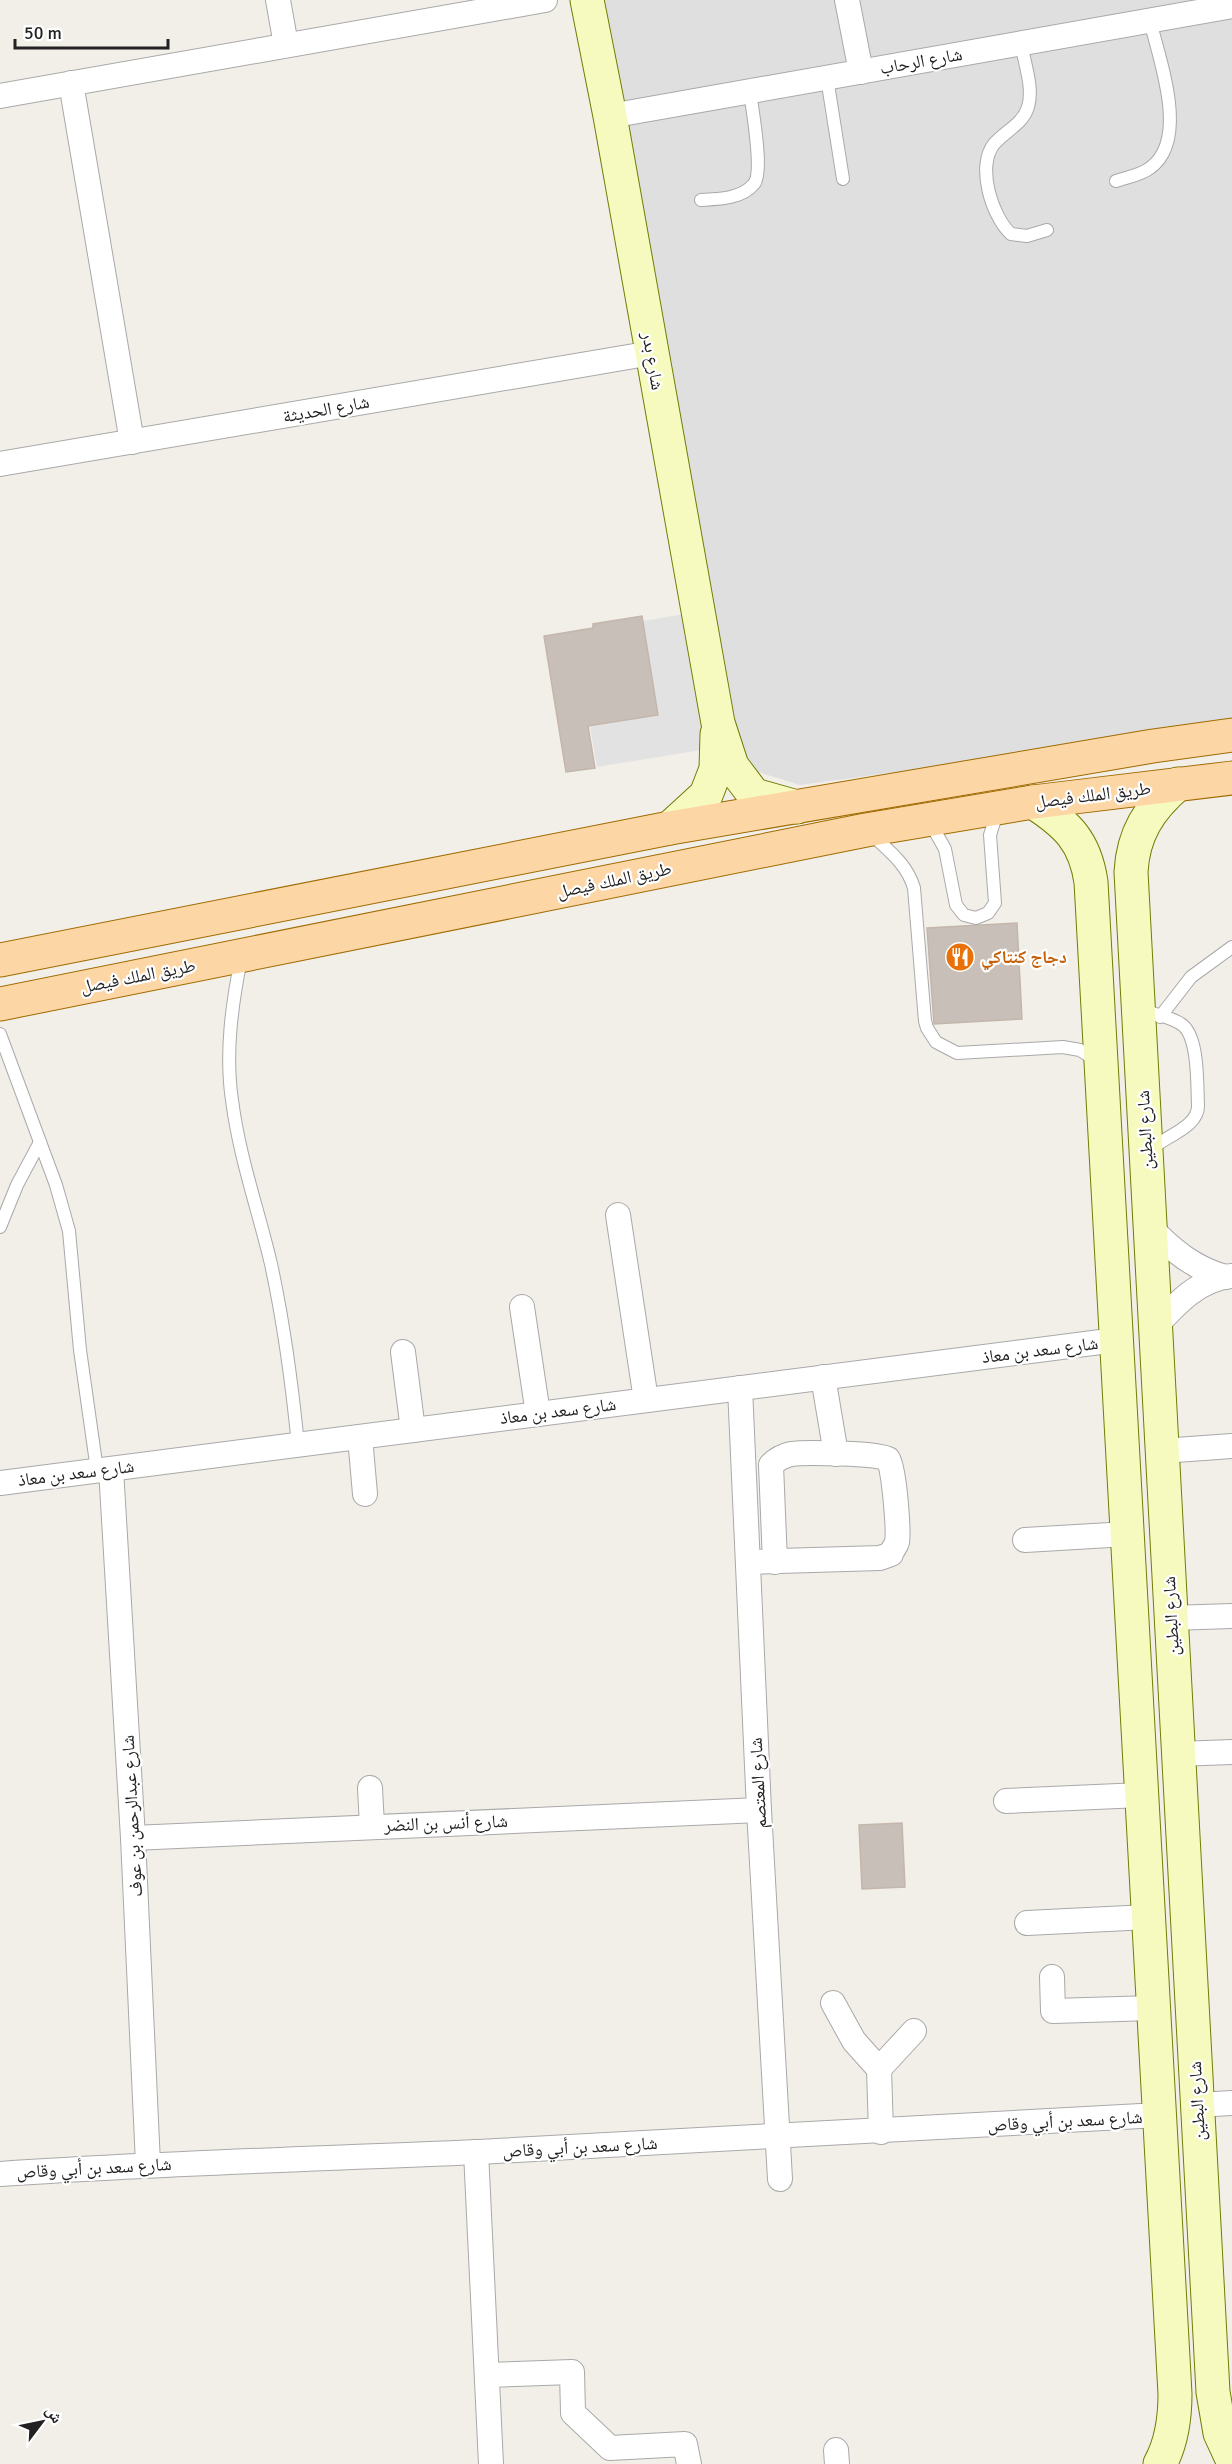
<svg xmlns="http://www.w3.org/2000/svg" width="1232" height="2464" font-family="Signika,'Noto Naskh Arabic',sans-serif">
<style>
.residential{fill:#e0dfdf}
.parking{fill:#e2e2e2}
.building{fill:#c7bfb8;stroke:#c4b6ab;stroke-width:1.5}
.lines{fill:none;stroke-linecap:round;stroke-linejoin:round}
.lane-casing{stroke:#a9a9a9;stroke-width:14}
.street-casing{stroke:#a9a9a9;stroke-width:26}
.secondary-casing{stroke:#707d05;stroke-width:35}
.primary-casing{stroke:#a06b00;stroke-width:35}
.lane{stroke:#fff;stroke-width:12}
.street{stroke:#fff;stroke-width:24}
.secondary{stroke:#f7fabf;stroke-width:33}
.primary{stroke:#fcd6a4;stroke-width:33}
.labels{text-anchor:middle;stroke-width:4.5;stroke-linejoin:round;paint-order:stroke}
.street-label{font-size:18px;fill:#222;stroke:#fff}
.food-label{font-size:18px;font-weight:bold;fill:#c56008;stroke:#fff;text-anchor:start}
</style>
<rect width="100%" height="100%" fill="#f2efe9"/>
<!-- residential -->
<path class="residential" d="M603,0H1232V727L800,785L752,770L728,716Z"/>
<!-- parking -->
<path class="parking" d="M684,614L707,749L597,767L590,727L658,714L643,621Z"/>
<!-- building -->
<g class="building">
<path d="M642,616L658,715L588,726L595,768L566,772L544,636L593,628V624Z"/>
<path d="M1017,923L1022,1019L934,1024L927,928Z"/>
<path d="M902,1823L905,1887L862,1889L859,1825Z"/>
</g>
<g class="lines">
<!-- lane casing -->
<g class="lane-casing">
<g id="lane">
<path d="M1021,43C1024,62 1034,88 1028,107C1023,124 1005,131 994,144C976,166 992,217 1011,234L1027,236L1047,230"/>
<path d="M827,78L843,179"/>
<path d="M1116,181C1128,177 1141,175 1150,168C1190,139 1159,60 1150,20"/>
<path d="M701,200C719,199 741,199 754,184C764,171 752,110 750,91"/>
<path d="M927,823L936,833L945,849L956,905L964,915L976,918L988,913L995,903L990,835L997,813"/>
<path d="M871,834C889,851 907,864 914,888L925,1021L927,1028L936,1042L957,1053L1063,1047L1080,1050L1095,1060"/>
<path d="M241,959C232,1004 225,1053 232,1100C239,1156 258,1209 271,1264C284,1324 292,1384 298,1445"/>
<path d="M1141,1009C1154,1015 1170,1016 1181,1024C1199,1035 1197,1085 1198,1105C1199,1127 1165,1136 1150,1150"/>
<path d="M1160,1017L1191,977L1232,947"/>
<path d="M0,1034L56,1185L69,1231L80,1350L97,1470"/>
<path d="M0,1227L17,1185L40,1142"/>
</g>
</g>
<!-- street casing -->
<g class="street-casing">
<g id="street">
<path d="M278,0L286,45"/>
<path d="M847,0L861,72"/>
<path d="M71,83L132,442"/>
<path d="M0,96L545,0"/>
<path d="M610,116L1232,6"/>
<path d="M0,464L652,353"/>
<path d="M618,1215L646,1400"/>
<path d="M1151,1228C1173,1251 1194,1268 1225,1277"/>
<path d="M522,1307L538,1414"/>
<path d="M1156,1326C1176,1304 1200,1278 1232,1276"/>
<path d="M403,1352L413,1430"/>
<path d="M823,1377L836,1454"/>
<path d="M740,1388L759,1810L780,2179"/>
<path d="M360,1437L365,1494"/>
<path d="M1162,1451L1232,1446"/>
<path d="M111,1469L133,1838L148,2164"/>
<path d="M0,1483L1116,1340"/>
<path d="M1025,1540L1127,1534"/>
<path d="M748,1562L880,1558L891,1554C892,1550 896,1546 897,1542C899,1532 894,1465 888,1459C880,1453 804,1452 791,1454C782,1456 777,1459 771,1465L775,1562"/>
<path d="M1171,1618L1232,1616"/>
<path d="M1178,1754L1232,1752"/>
<path d="M370,1788L372,1826"/>
<path d="M1006,1801L1141,1795"/>
<path d="M133,1838L759,1810"/>
<path d="M1027,1923L1148,1917"/>
<path d="M1052,1977L1053,2011L1153,2008"/>
<path d="M833,2003L854,2041L879,2069L914,2031"/>
<path d="M879,2069L881,2132"/>
<path d="M1197,2105L1232,2103"/>
<path d="M476,2152L491,2464"/>
<path d="M0,2174C159,2163 318,2159 478,2152C705,2141 932,2129 1159,2115"/>
<path d="M487,2375L572,2372L573,2413L610,2448L685,2444L689,2464"/>
<path d="M836,2450L837,2464"/>
</g>
</g>
<!-- secondary casing -->
<g class="secondary-casing">
<g id="secondary">
<path d="M587,0L610,116L718,723L732,766L754,795L797,807"/>
<path d="M1178,784C1149,809 1133,834 1131,872L1213,2392L1220,2433L1232,2459"/>
<path d="M1033,802C1067,824 1085,841 1091,882L1175,2394C1175,2419 1172,2442 1160,2464"/>
<path d="M670,828L706,795L716,769L717,734"/>
</g>
</g>
<!-- primary casing -->
<g class="primary-casing">
<g id="primary">
<path d="M0,960L670,828L1153,746L1232,735"/>
<path d="M0,1004L866,830L1033,802L1232,778"/>
</g>
</g>
<!-- lane -->
<use href="#lane" class="lane"/>
<!-- street -->
<use href="#street" class="street"/>
<!-- secondary -->
<use href="#secondary" class="secondary"/>
<!-- primary -->
<use href="#primary" class="primary"/>
</g>
<!-- icons -->
<defs>
<g id="restaurant-disc" transform="scale(1.5)"><circle r="9.5" fill="#e8710a" stroke="#fff"/><path d="M-5-6h1v4h1v-4h1v4h1v-4h1v5L-1.5 .5V6h-2V.5L-5-1ZM5-6V6H3V1.5H1.5Q1.5-4 5-6Z" fill="#fff"/></g>
</defs>
<g fill-rule="evenodd">
<use href="#restaurant-disc" x="960" y="957"/>
</g>
<g class="labels">
<!-- street labels -->
<g class="street-label">
<text transform="translate(921 61) rotate(-10)" y="6">شارع الرحاب</text>
<text transform="translate(653 361) rotate(80)" y="6">شارع بدر</text>
<text transform="translate(326 409) rotate(-10)" y="6">شارع الحديثة</text>
<text transform="translate(1093 795) rotate(-7)" y="6">طريق الملك فيصل</text>
<text transform="translate(614 880) rotate(-12)" y="6">طريق الملك فيصل</text>
<text transform="translate(138 976) rotate(-11)" y="6">طريق الملك فيصل</text>
<text transform="translate(1145 1130) rotate(-93)" y="6">شارع البطين</text>
<text transform="translate(1040 1350) rotate(-7)" y="6">شارع سعد بن معاذ</text>
<text transform="translate(558 1411) rotate(-7)" y="6">شارع سعد بن معاذ</text>
<text transform="translate(76 1473) rotate(-7)" y="6">شارع سعد بن معاذ</text>
<text transform="translate(1171 1616) rotate(-93)" y="6">شارع البطين</text>
<text transform="translate(758 1783) rotate(-93)" y="6">شارع المعتصم</text>
<text transform="translate(132 1816) rotate(-93)" y="6">شارع عبدالرحمن بن عوف</text>
<text transform="translate(446 1823) rotate(-2)" y="6">شارع أنس بن النضر</text>
<text transform="translate(1197 2101) rotate(-93)" y="6">شارع البطين</text>
<text transform="translate(1065 2121) rotate(-3)" y="6">شارع سعد بن أبي وقاص</text>
<text transform="translate(580 2147) rotate(-3)" y="6">شارع سعد بن أبي وقاص</text>
<text transform="translate(94 2168) rotate(-3)" y="6">شارع سعد بن أبي وقاص</text>
</g>
<!-- food labels -->
<g class="food-label">
<text x="981" y="963">دجاج كنتاكي</text>
</g>
</g>
<!-- north arrow -->
<g transform="translate(42 2422) rotate(58)" stroke="#ffffff" stroke-width="4.5" paint-order="stroke">
<path d="M0-4.5L10 22L0 15L-10 22Z" fill="#222222"/>
<text y="-9" font-size="16" font-weight="bold" text-anchor="middle" fill="#222222">ش</text>
</g>
<!-- scale -->
<path d="M15 39v9h153v-9" fill="none" stroke="#222222" stroke-width="3"/>
<text x="24" y="39" font-size="18" fill="#222222" stroke="#ffffff" stroke-width="4.5" paint-order="stroke">50 m</text>
</svg>
